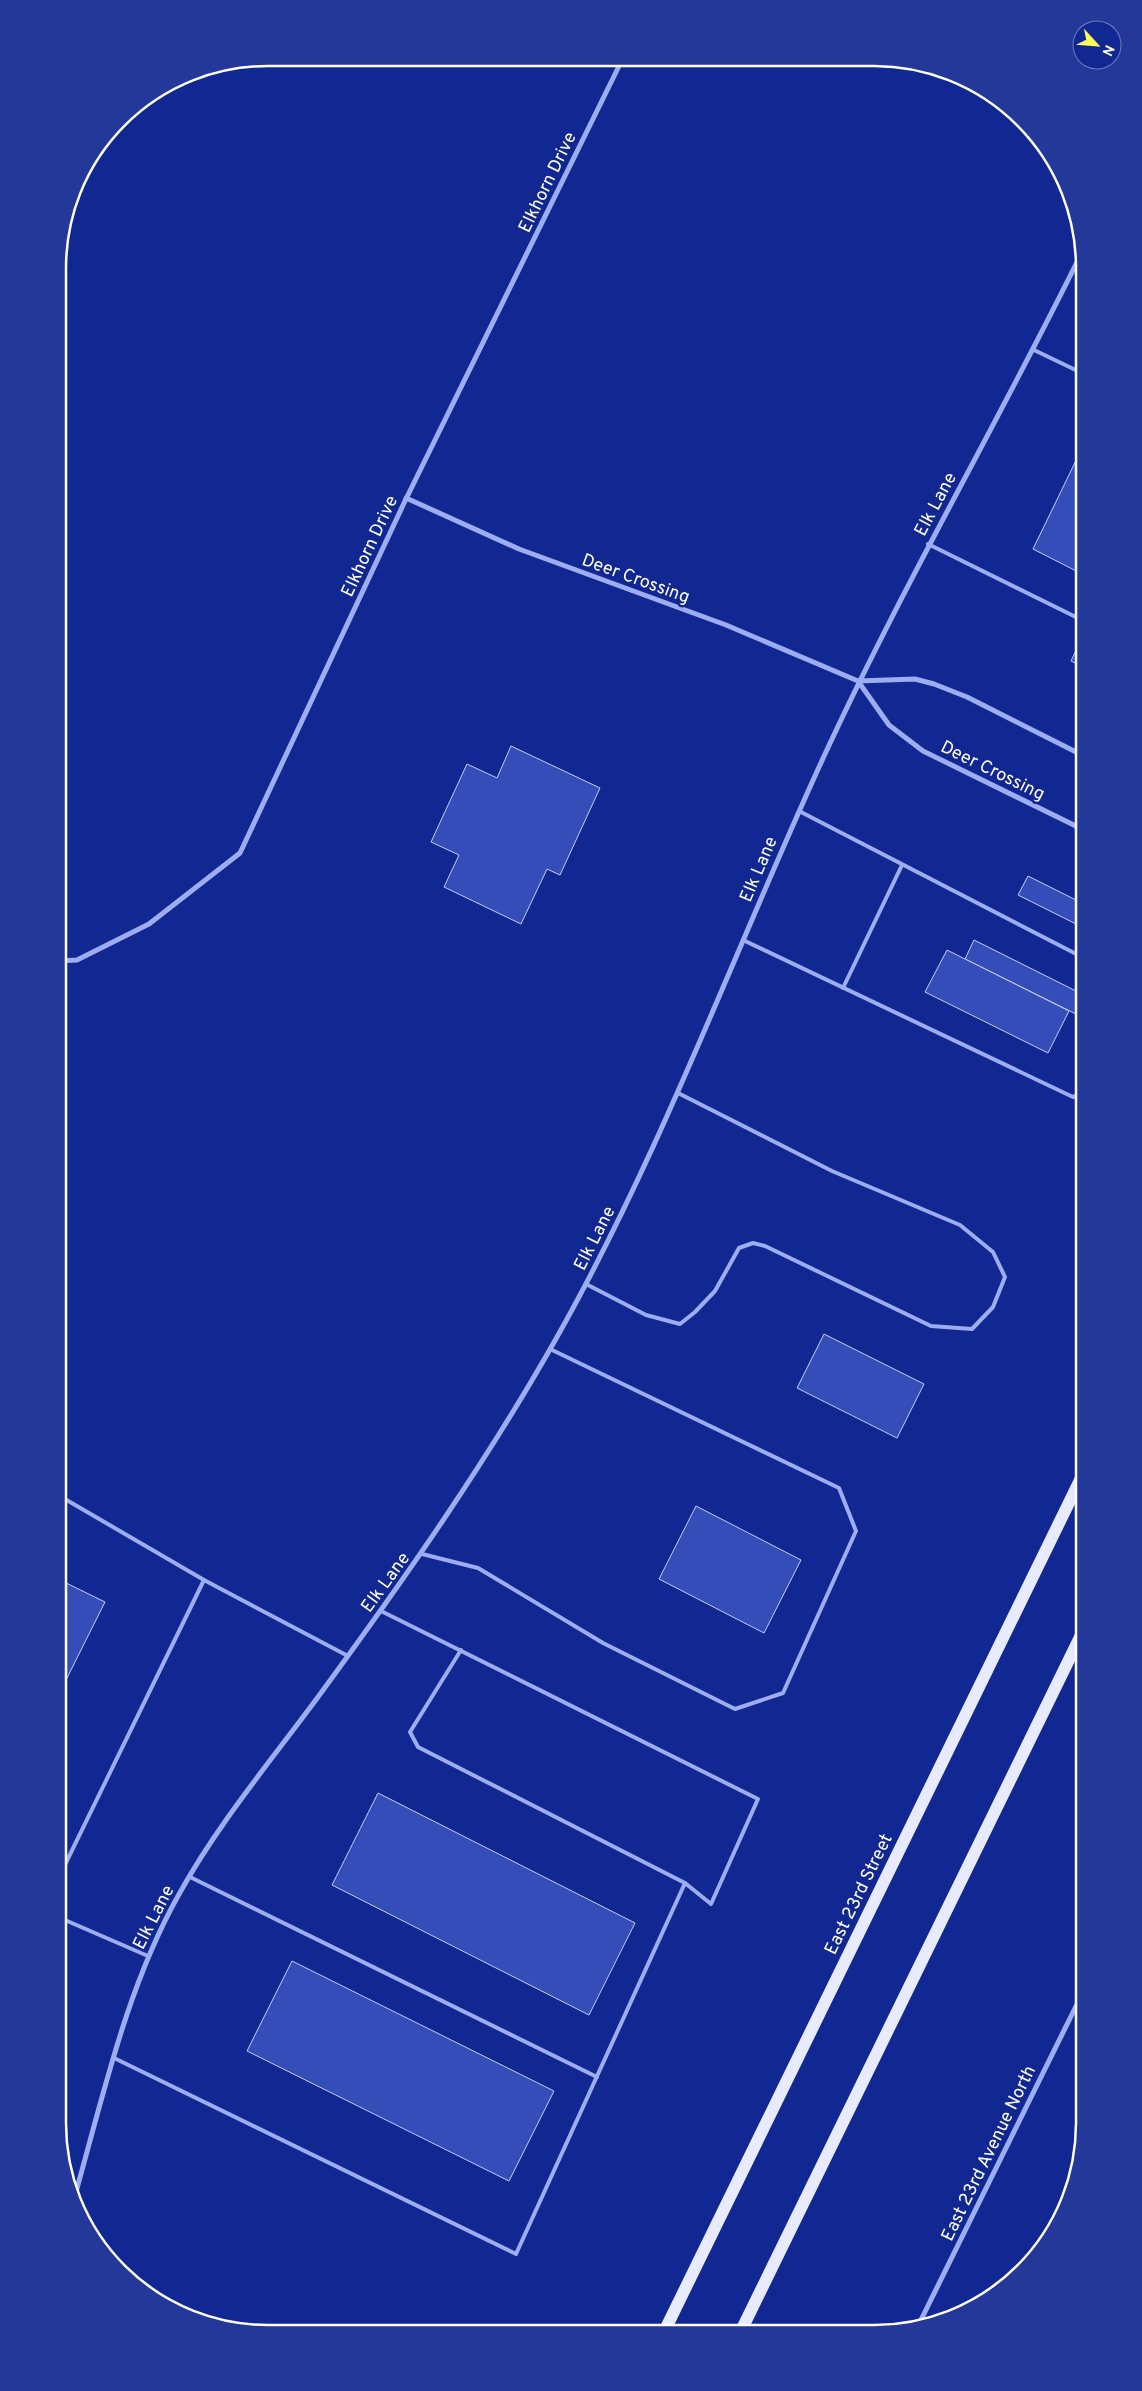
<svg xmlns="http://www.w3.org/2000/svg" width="1142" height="2391" font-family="Overpass,sans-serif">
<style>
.building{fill:#354db8;stroke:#c4cffd}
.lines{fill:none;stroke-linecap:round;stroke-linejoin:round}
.service{stroke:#9dadf2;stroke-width:4}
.minor{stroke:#9dadf2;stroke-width:5}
.primary{stroke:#e8ebff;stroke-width:12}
.labels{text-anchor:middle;stroke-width:5;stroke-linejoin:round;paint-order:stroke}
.street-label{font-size:18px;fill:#fff;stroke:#112791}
.rim{fill:none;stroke:#fff;stroke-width:2.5}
</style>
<rect width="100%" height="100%" fill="#112791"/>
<!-- building -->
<g class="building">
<path d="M1084,444V575L1033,549Z"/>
<path d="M1084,633V667L1071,661Z"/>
<path d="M511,746L600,788L560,875L547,869L521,924L444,887L459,855L431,842L467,764L497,778Z"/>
<path d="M1028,876L1084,904V928L1018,895Z"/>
<path d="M974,940L1084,995V1018L965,959Z"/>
<path d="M947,950L1069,1011L1048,1053L925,992Z"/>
<path d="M824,1334L924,1384L897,1438L797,1388Z"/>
<path d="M696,1506L801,1560L764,1633L659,1579Z"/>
<path d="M58,1579L105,1602L58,1696Z"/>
<path d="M378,1793L635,1923L589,2015L332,1885Z"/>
<path d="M292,1961L554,2091L509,2181L247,2051Z"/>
</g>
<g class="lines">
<!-- service -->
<g class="service">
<path d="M1034,350L1084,374"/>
<path d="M928,544L1084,621"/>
<path d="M799,811L1084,958"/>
<path d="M743,940L1073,1097L1084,1093"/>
<path d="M843,988L902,865"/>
<path d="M586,1284L646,1315L680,1324L695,1312L715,1291L739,1248L753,1243L765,1246L931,1326L972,1329L993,1307L1005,1277L993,1252L960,1225L832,1171L678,1093"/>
<path d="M58,1495L204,1580"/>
<path d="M422,1554L478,1568L603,1643L735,1709L783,1693L856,1531L839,1488L550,1349"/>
<path d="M461,1650L410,1732L418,1747L685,1883"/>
<path d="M190,1877L597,2077"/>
<path d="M58,1879L204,1580L348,1656"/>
<path d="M58,1917L148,1956"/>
<path d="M114,2058L516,2254L685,1883L711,1904L758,1799L381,1611"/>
</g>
<!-- minor -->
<g class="minor">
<path d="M406,498L519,549L726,625L858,681L915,679L934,684L967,697L1084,756"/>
<path d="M858,681L889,725L923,751L1084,830"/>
<path d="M58,961L77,960L149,924L240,853L405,501L622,60"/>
<path d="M74,2199C103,2097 126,1989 178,1896C217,1825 270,1762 318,1697C403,1581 486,1463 557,1337C662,1151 735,949 825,754C904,583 999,421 1082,252"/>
<path d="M917,2328L1084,1990"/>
</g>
<!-- primary -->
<g class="primary">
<path d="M664,2332L1084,1472"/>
<path d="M740,2333L1084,1629"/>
</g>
</g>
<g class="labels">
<!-- street labels -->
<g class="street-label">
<text transform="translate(547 182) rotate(-64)" y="6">Elkhorn Drive</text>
<text transform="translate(935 504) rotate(-62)" y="6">Elk Lane</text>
<text transform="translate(369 546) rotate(-65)" y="6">Elkhorn Drive</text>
<text transform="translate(636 578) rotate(20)" y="6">Deer Crossing</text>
<text transform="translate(993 770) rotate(26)" y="6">Deer Crossing</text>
<text transform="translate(758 869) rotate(-67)" y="6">Elk Lane</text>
<text transform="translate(594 1238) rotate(-63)" y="6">Elk Lane</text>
<text transform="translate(385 1582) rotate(-54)" y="6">Elk Lane</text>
<text transform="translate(858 1894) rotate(-64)" y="6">East 23rd Street</text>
<text transform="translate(153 1917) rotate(-63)" y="6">Elk Lane</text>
<text transform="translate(988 2153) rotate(-64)" y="6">East 23rd Avenue North</text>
</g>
</g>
<!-- crop -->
<path d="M0 0H1142V2391H0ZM268 66H874A202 202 0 0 1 1076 268V2123A202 202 0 0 1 874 2325H268A202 202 0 0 1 66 2123V268A202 202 0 0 1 268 66Z" fill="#24389a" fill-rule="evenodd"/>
<path class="rim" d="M268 66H874A202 202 0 0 1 1076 268V2123A202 202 0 0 1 874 2325H268A202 202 0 0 1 66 2123V268A202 202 0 0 1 268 66Z"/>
<!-- north arrow -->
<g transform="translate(1097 45) rotate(116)"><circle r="24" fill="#112791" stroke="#707dbd"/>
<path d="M0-4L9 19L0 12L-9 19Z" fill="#fffc5e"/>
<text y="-8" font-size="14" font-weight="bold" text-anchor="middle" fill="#ffffff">N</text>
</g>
</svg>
